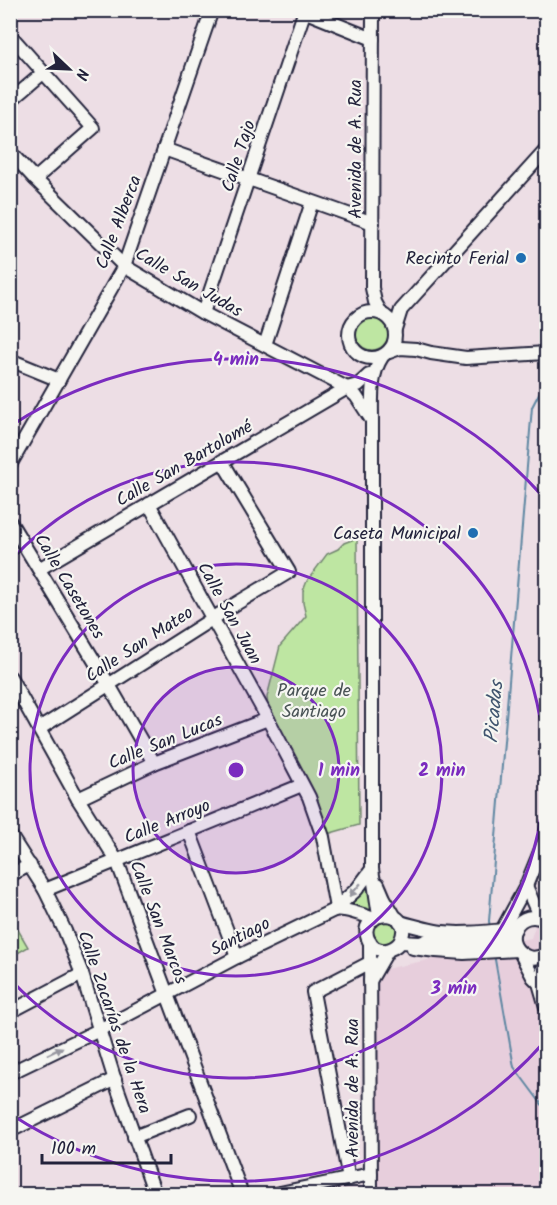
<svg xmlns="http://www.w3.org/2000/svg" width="557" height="1205" font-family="Kalam,sans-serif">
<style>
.built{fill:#e7cedc}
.green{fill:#bee6a2;stroke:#70846e;stroke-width:1.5}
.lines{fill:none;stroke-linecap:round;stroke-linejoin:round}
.stream{stroke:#5e87a2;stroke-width:2}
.minor-casing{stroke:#22223b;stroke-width:16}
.minor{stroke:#f6f6f2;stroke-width:12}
.oneway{fill:#9797a0}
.ring{fill:none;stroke:#7b2cbf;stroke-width:3}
.poi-dot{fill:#1f6fb2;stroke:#f6f6f2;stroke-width:2}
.labels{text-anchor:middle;stroke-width:4.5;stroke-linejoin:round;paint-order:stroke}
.street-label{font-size:18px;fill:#22223b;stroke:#f6f6f2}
.poi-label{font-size:18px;fill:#22223b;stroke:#f6f6f2;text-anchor:end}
.park-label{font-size:18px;fill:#495355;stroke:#f6f6f2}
.water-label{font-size:20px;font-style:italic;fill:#40556f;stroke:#f6f6f2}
.centre{fill:#7b2cbf;stroke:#f6f6f2;stroke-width:3}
.ring-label{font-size:18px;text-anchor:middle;font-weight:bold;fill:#7b2cbf;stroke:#f6f6f2;stroke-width:4.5;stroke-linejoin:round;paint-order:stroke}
</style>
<rect width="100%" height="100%" fill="#eddee5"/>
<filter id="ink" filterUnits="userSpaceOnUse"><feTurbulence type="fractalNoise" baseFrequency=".0167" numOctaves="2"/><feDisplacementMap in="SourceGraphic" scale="12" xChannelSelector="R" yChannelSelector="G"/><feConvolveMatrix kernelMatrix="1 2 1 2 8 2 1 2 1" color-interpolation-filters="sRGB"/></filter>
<g filter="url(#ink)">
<!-- built -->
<path class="built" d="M546,895V1194H377L376,971L531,938Z"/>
<!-- green -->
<g class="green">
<circle cx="372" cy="334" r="16"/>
<path d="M357,538L359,825L327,834L318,802L268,708L267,697L280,646L306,616L303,603V591L307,581L327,554L338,549L344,543Z"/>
<path d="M368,882L373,898L371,908L368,911L347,905Z"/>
<circle cx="385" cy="932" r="12"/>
<path d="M17,928L28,947L11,957V931Z"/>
</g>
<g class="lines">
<!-- stream -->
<g class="stream">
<path d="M490,928L489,921L532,407L546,380"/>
<path d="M494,954L514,1067L546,1110"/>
</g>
<!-- minor casing -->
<g class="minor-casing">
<g id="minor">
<path d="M301,10L373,39"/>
<path d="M373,10L372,288L375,302L381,313"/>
<path d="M10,35L93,128L35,179"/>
<path d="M10,101L43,73"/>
<path d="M164,149L373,223"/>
<path d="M10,152L35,179L124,266L203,313L347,388L356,396L371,419"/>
<circle cx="372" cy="335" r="23"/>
<path d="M203,313L305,10"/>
<path d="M395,329L401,310L546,150"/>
<path d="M265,345L312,202"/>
<path d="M389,352L400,348L416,349L431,353L466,358L546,353"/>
<path d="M10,360L59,380"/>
<path d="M10,465L124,266L212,10"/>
<path d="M149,504L268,719L309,797L323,837L336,908"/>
<path d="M10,522L109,685L154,763"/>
<path d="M39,569L347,388L358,385L369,375"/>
<path d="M10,677L78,799L117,861L242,1194"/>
<path d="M39,729L234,605L289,572L222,461"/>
<path d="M78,799L154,763L268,719"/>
<path d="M189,831L237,957"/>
<path d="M10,835L45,890L65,931L82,974L117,1087L155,1194"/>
<path d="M10,875L30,865"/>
<path d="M378,884L384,898L395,917"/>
<path d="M526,886L536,909L546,920"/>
<path d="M45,890L302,785"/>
<path d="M334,910L357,889L372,869"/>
<path d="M379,916L372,869V420C372,399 370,375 382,357"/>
<path d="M546,921C520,905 499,941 524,955C532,960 539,958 546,954"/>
<path d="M400,922C414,926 428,930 442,932C466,935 490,931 515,929"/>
<path d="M502,930L526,886L546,837"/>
<path d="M370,942L371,1194"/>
<path d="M400,942C418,904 353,909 369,941C376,954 392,952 400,942L420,943L428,940L456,943L513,940"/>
<path d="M413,948L436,951L464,953L517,950"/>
<path d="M521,954L533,977L539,983L546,1007"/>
<path d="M370,981L388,950"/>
<path d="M539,983L546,961"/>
<path d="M10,1012L82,974"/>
<path d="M10,1073L99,1030L237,957L334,910C343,908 364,915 374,919"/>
<path d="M10,1131L115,1079"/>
<path d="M134,1137L190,1115"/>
<path d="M349,1179L313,992L369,963"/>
<path d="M275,1194L371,1174"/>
</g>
</g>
<!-- minor -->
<use href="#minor" class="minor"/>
</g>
<!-- one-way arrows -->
<defs><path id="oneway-solid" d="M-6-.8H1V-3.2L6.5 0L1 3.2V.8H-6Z" transform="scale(1.5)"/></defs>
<g class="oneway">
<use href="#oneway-solid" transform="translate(355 890) rotate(131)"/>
<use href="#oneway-solid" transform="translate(55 1051) rotate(-26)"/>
</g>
</g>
<!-- distance rings -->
<circle cx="236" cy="770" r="103" fill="#7b2cbf" fill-opacity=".12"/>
<g class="ring">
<circle cx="236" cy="770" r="103"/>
<circle cx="236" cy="770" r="206"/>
<path d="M11 560A308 308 0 1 1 11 980"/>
<path d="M546 1040A411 411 0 0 1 12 1115M12 425A411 411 0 0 1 546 500"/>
</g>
<!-- markers -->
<g class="poi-dot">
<circle cx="521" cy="258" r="6"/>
<circle cx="473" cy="533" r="6"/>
</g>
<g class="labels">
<!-- street labels -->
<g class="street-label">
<text transform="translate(355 149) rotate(-90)" y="6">Avenida de A. Rua</text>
<text transform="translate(238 156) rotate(-72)" y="6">Calle Tajo</text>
<text transform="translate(118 222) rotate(-69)" y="6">Calle Alberca</text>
<text transform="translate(189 282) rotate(30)" y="6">Calle San Judas</text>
<text transform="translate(184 463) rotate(-30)" y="6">Calle San Bartolomé</text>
<text transform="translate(70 586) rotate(59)" y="6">Calle Casetones</text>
<text transform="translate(230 613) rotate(61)" y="6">Calle San Juan</text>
<text transform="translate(139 644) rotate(-33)" y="6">Calle San Mateo</text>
<text transform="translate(165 741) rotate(-22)" y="6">Calle San Lucas</text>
<text transform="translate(167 821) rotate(-22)" y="6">Calle Arroyo</text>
<text transform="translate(159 922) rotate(69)" y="6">Calle San Marcos</text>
<text transform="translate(240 936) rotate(-27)" y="6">Santiago</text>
<text transform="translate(115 1022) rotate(71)" y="6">Calle Zacarías de la Hera</text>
<text transform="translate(352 1088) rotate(-90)" y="6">Avenida de A. Rua</text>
</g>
<!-- poi labels -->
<g class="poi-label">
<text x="509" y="264">Recinto Ferial</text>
<text x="461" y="539">Caseta Municipal</text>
</g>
<!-- park labels -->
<g class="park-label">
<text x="314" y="696">Parque de<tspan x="314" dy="21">Santiago</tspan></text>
</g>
<!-- water labels -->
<g class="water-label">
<text transform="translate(493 712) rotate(-85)" y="7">Picadas</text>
</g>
</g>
<circle cx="236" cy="770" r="9" class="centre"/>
<g class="ring-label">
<text x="236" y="365">4 min</text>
<text x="339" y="776">1 min</text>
<text x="442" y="776">2 min</text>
<text x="454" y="994">3 min</text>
</g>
<!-- margin -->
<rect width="557" height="1205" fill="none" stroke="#f6f6f2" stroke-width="36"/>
<rect x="18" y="18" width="521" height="1169" fill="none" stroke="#22223b" stroke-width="2" filter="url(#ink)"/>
<!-- north arrow -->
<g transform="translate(69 69) rotate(113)" stroke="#f6f6f2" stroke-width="4.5" paint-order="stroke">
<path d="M0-4.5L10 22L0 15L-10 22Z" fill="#22223b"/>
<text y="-9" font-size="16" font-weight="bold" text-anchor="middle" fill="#22223b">N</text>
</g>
<!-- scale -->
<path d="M42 1154v9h129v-9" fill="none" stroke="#22223b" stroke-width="3"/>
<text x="51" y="1154" font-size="18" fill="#22223b" stroke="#f6f6f2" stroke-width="4.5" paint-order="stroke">100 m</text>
</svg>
